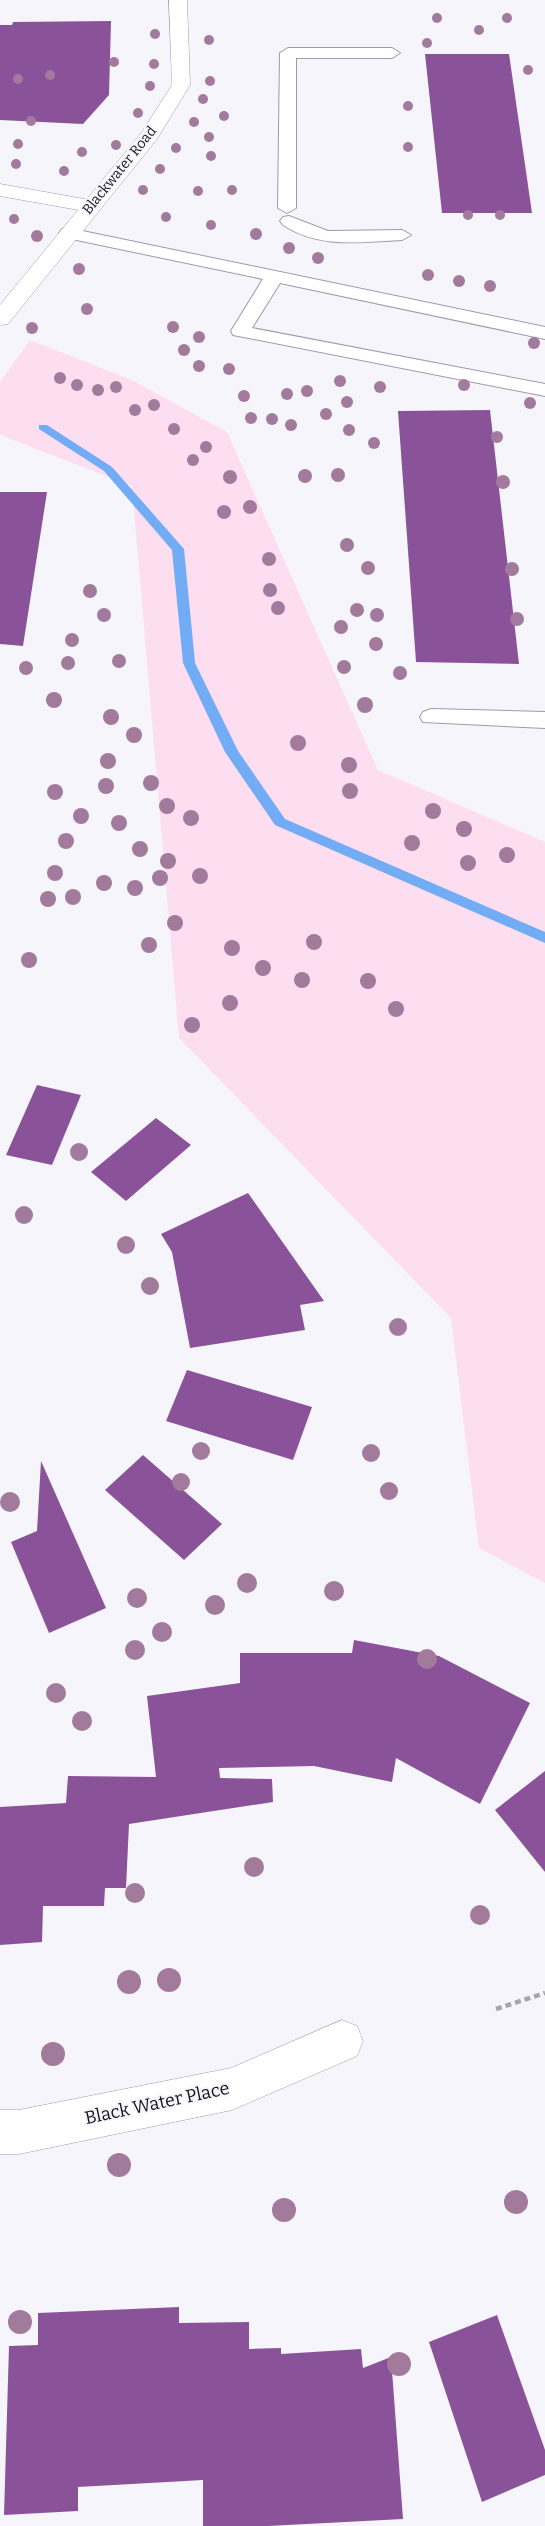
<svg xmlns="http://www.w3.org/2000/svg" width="545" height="2526" font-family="Bitter,serif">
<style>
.green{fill:#fddef1}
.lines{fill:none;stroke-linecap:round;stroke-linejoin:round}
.stream{fill:#72acf4;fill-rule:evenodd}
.building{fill:#8a5399}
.service-casing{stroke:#9e9aab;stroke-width:2}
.minor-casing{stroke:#9e9aab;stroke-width:1}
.tertiary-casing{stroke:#9e9aab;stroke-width:1}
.path{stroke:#a7a5ac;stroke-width:4.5;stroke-dasharray:6 4;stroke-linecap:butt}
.service{fill:#fff;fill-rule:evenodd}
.minor{fill:#fff;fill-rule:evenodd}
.tertiary{fill:#fff;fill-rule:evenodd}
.tree{fill:#a27a9b}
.labels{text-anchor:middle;stroke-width:4.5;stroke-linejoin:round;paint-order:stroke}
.far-street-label{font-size:14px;fill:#16141b;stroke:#f7f5fc}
.near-street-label{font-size:18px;fill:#16141b;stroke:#f7f5fc}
</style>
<rect width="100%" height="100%" fill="#f7f5fc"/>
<!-- green -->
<path class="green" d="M30,340L134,381L227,432L378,770L545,842V1583L479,1548L451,1318L179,1038L132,486L0,435V382Z"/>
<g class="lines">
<!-- stream -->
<path class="stream" d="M39,425H47L112,467L184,549L195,663L238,751L285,819L545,932V943L275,825L225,752L183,663L172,550L104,471L39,429Z"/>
</g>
<!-- building -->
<g class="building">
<path d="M111,21L109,95L83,124L0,120V25H12L13,22Z"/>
<path d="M425,54H509L532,213H442Z"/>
<path d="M490,410L519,664L416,662L398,411Z"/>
<path d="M0,492H47L23,646L0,644Z"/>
<path d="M37,1085L81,1095L52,1165L6,1155Z"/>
<path d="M156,1118L191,1145L126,1201L91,1172Z"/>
<path d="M248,1193L324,1301L300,1305L305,1330L190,1348L172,1252L161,1234Z"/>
<path d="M187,1370L312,1407L293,1460L166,1421Z"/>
<path d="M143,1455L222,1524L184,1560L105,1490Z"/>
<path d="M41,1461L106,1608L49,1633L11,1542L37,1531Z"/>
<path d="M354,1640L439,1656L530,1703L480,1804L396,1758L392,1782L314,1766L219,1768L220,1778L272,1779L273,1802L129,1824L126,1888H105L104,1906H43L42,1942L0,1945V1807L66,1803L68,1776L156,1777L147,1696L240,1683V1653H352Z"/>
<path d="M545,1771V1872L495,1810Z"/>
<path d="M179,2307V2323L249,2322V2349L281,2348V2354L361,2349L363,2368L391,2357L403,2519L268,2526H203V2480L78,2487V2511L4,2515L9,2346L38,2345V2313Z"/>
<path d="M497,2315L545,2450V2475L482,2502L429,2342Z"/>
</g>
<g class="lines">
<!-- service casing -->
<g class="service-casing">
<g id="service">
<path d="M288,48H392L400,53L392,58H296V208L287,213L278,208L280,53Z"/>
<path d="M289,216L328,231L402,230L411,235L402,240C361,242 319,249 283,225L280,221L283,217Z"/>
<path d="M68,228L545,327V339L280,283L252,328L545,384V396L233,335L231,331L263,279L62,237L59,233L62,229Z"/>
<path d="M431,709L545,712V728L423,722L420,717L423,712Z"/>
</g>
</g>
<!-- minor casing -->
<g class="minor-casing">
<g id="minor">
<path d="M0,184L90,200L97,202L100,206L97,210L90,212L0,196Z"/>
<path d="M342,2020L357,2026L363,2041L357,2056L232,2110L19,2154H0V2110H19L231,2068Z"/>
</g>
</g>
<!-- tertiary casing -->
<g class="tertiary-casing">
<path id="tertiary" d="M169,0H187L190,85L157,139L8,324L0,325V305L142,132L172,85Z"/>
</g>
<!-- path -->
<path class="path" d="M496,2009L545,1993"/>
<!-- service -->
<use href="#service" class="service"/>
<!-- minor -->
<use href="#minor" class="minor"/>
<!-- tertiary -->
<use href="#tertiary" class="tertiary"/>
</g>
<!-- trees -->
<g class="tree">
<circle cx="437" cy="18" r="5"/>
<circle cx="507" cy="18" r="5"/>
<circle cx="479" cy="30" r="5"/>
<circle cx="155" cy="34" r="5"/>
<circle cx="209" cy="40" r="5"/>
<circle cx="427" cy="43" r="5"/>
<circle cx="114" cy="62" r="5"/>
<circle cx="154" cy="64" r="5"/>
<circle cx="528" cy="70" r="5"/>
<circle cx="50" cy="75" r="5"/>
<circle cx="18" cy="79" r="5"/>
<circle cx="210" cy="81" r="5"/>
<circle cx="150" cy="86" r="5"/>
<circle cx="203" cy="99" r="5"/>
<circle cx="408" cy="106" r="5"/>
<circle cx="138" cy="113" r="5"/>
<circle cx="224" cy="116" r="5"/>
<circle cx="31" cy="121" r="5"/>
<circle cx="194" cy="122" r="5"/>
<circle cx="209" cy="137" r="5"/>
<circle cx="18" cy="144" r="5"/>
<circle cx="116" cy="145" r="5"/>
<circle cx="408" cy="147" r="5"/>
<circle cx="176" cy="148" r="5"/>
<circle cx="82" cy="152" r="5"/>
<circle cx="211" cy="156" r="5"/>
<circle cx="16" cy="164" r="5"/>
<circle cx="160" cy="169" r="5"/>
<circle cx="64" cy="171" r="5"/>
<circle cx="143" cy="190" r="5"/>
<circle cx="232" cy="190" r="5"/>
<circle cx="198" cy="191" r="5"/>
<circle cx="468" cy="215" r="5"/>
<circle cx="500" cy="215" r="5"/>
<circle cx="166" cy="217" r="5"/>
<circle cx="14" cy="219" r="5"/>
<circle cx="211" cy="225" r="5"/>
<circle cx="256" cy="234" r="6"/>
<circle cx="37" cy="236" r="6"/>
<circle cx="289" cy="248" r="6"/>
<circle cx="318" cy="258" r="6"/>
<circle cx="79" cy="269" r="6"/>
<circle cx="428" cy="275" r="6"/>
<circle cx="459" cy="281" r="6"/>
<circle cx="490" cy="286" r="6"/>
<circle cx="87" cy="309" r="6"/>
<circle cx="173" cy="327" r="6"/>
<circle cx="32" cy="328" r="6"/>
<circle cx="199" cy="337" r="6"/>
<circle cx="534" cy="343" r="6"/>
<circle cx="184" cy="350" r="6"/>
<circle cx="199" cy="366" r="6"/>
<circle cx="229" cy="369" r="6"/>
<circle cx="60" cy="378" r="6"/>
<circle cx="340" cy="381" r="6"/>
<circle cx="77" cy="385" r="6"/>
<circle cx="464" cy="385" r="6"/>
<circle cx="116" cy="387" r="6"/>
<circle cx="380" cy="387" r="6"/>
<circle cx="98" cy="390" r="6"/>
<circle cx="307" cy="391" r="6"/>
<circle cx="287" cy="394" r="6"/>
<circle cx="244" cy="396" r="6"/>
<circle cx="347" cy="402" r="6"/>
<circle cx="530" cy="403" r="6"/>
<circle cx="154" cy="405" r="6"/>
<circle cx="135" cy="410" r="6"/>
<circle cx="326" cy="414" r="6"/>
<circle cx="251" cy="418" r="6"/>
<circle cx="272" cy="419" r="6"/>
<circle cx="291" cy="425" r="6"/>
<circle cx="174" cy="429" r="6"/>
<circle cx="349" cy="430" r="6"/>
<circle cx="497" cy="437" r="6"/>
<circle cx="374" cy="443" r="6"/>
<circle cx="206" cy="447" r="6"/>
<circle cx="193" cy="460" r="6"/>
<circle cx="338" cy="475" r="7"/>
<circle cx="305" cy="476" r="7"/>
<circle cx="230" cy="477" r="7"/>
<circle cx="503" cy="482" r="7"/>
<circle cx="250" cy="507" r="7"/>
<circle cx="224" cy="512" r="7"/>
<circle cx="347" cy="545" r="7"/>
<circle cx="269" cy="559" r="7"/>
<circle cx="368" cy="568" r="7"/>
<circle cx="512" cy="569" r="7"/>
<circle cx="270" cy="590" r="7"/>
<circle cx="90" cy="591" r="7"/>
<circle cx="278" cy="608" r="7"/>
<circle cx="357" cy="610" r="7"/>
<circle cx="104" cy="615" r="7"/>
<circle cx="377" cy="615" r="7"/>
<circle cx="517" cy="619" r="7"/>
<circle cx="341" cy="627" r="7"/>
<circle cx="72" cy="640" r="7"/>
<circle cx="376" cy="644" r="7"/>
<circle cx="119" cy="661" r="7"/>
<circle cx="68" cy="663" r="7"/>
<circle cx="344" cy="667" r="7"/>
<circle cx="26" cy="668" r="7"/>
<circle cx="400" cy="673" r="7"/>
<circle cx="54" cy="700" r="8"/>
<circle cx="365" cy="705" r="8"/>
<circle cx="111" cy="717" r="8"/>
<circle cx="134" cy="735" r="8"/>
<circle cx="298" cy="743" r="8"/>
<circle cx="108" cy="761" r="8"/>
<circle cx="349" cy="765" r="8"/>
<circle cx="151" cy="783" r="8"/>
<circle cx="106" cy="786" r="8"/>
<circle cx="350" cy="791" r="8"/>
<circle cx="55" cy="792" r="8"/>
<circle cx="167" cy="806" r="8"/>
<circle cx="433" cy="811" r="8"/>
<circle cx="81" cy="816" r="8"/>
<circle cx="191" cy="818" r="8"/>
<circle cx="119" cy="823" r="8"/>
<circle cx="464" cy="829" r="8"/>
<circle cx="66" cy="841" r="8"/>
<circle cx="412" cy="843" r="8"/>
<circle cx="140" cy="849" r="8"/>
<circle cx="507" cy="855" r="8"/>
<circle cx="168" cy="861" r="8"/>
<circle cx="468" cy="863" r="8"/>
<circle cx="55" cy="873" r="8"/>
<circle cx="200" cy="876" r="8"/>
<circle cx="160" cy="878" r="8"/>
<circle cx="104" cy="883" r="8"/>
<circle cx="135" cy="888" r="8"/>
<circle cx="73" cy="897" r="8"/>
<circle cx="48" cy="899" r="8"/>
<circle cx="175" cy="923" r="8"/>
<circle cx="314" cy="942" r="8"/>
<circle cx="149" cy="945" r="8"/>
<circle cx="232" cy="948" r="8"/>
<circle cx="29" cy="960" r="8"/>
<circle cx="263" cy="968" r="8"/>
<circle cx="302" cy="980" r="8"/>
<circle cx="368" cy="981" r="8"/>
<circle cx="230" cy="1003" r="8"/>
<circle cx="396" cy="1009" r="8"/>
<circle cx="192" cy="1025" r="8"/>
<circle cx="79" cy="1152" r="9"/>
<circle cx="24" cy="1215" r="9"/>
<circle cx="126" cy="1245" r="9"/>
<circle cx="150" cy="1286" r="9"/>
<circle cx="398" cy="1327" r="9"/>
<circle cx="201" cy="1451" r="9"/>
<circle cx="371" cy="1453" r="9"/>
<circle cx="181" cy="1482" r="9"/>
<circle cx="389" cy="1491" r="9"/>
<circle cx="10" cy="1502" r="10"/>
<circle cx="247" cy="1583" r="10"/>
<circle cx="334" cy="1591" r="10"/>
<circle cx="137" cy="1598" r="10"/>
<circle cx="215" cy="1605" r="10"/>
<circle cx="162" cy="1632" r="10"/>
<circle cx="135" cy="1650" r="10"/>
<circle cx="427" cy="1659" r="10"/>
<circle cx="56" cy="1693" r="10"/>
<circle cx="82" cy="1721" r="10"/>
<circle cx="254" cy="1867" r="10"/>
<circle cx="135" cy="1893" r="10"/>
<circle cx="480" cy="1915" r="10"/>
<circle cx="169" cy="1980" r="12"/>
<circle cx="129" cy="1982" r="12"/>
<circle cx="53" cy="2054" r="12"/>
<circle cx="119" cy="2165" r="12"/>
<circle cx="516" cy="2202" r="12"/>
<circle cx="284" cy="2210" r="12"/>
<circle cx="20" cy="2322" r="12"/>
<circle cx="399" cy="2364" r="12"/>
</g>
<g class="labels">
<!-- far-street labels -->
<g class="far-street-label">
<text transform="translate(119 170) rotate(-51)" y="5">Blackwater Road</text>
</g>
<!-- near-street labels -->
<g class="near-street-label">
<text transform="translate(157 2103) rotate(-12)" y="6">Black Water Place</text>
</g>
</g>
</svg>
